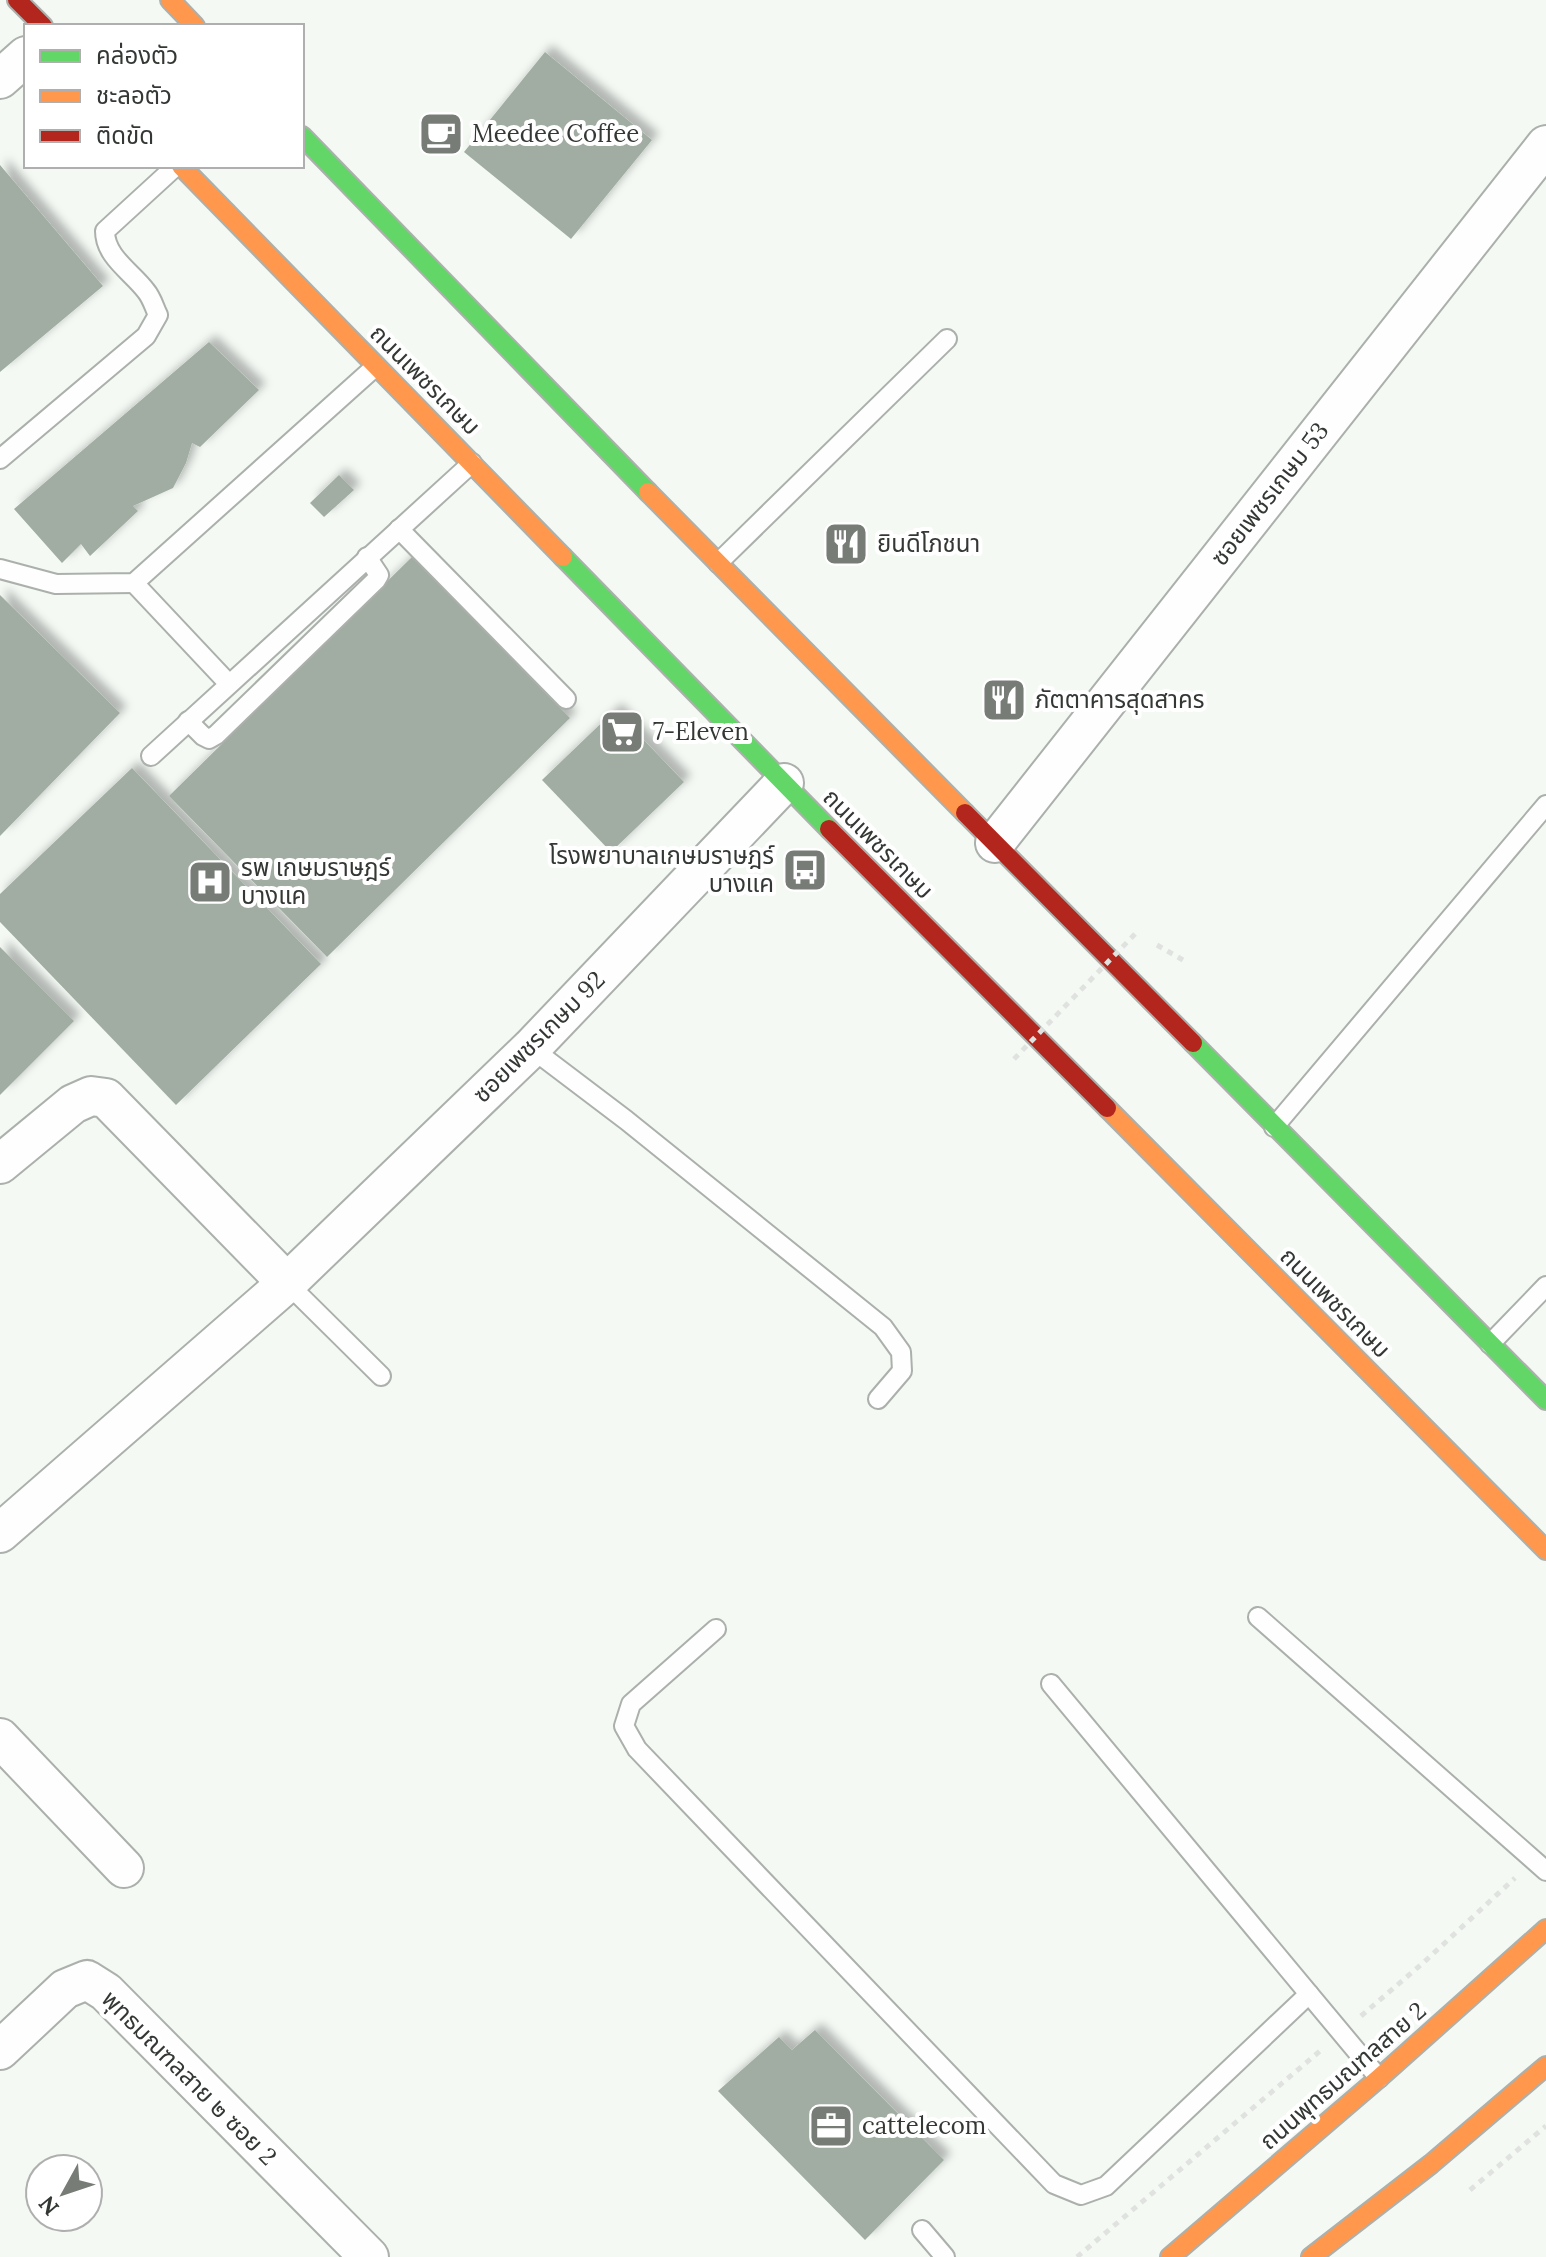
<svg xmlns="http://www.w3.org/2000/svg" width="1546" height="2257" font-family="Lora,'Noto Sans Thai',serif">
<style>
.building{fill:#a1aca2;filter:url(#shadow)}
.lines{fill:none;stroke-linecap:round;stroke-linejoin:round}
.lane-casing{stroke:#acb0ac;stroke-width:22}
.street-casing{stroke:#acb0ac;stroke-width:42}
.fast-casing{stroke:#acb0ac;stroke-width:22}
.slow-casing{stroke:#acb0ac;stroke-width:22}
.jam-casing{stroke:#acb0ac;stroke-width:22}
.path{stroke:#e0e2e0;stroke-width:5;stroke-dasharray:6 6;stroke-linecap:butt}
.lane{stroke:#fdfefd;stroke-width:18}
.street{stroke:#fdfefd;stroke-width:38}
.fast{stroke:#63d668;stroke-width:18}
.slow{stroke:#ff974d;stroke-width:18}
.jam{stroke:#b3261e;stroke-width:18}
.path-bridge{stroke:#e0e2e0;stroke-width:5;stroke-dasharray:6 6;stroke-linecap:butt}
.labels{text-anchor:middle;stroke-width:8;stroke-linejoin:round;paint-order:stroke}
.poi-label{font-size:24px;fill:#343834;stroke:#fff;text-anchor:start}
.street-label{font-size:24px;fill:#343834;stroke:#fff}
</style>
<defs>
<filter id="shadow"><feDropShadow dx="7" dy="-7" stdDeviation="4" flood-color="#0004"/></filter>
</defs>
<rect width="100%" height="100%" fill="#f4f9f4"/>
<!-- building -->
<g class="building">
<path d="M545,52L652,140L571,239L464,152Z"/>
<path d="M0,165L103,286L0,372Z"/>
<path d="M209,342L259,390L200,447L192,443L186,463L173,488L133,506L138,511L90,556L81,544L62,563L14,509Z"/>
<path d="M339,475L354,490L324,517L310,503Z"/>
<path d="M412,557L570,718L327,957L169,796Z"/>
<path d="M0,595L120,713L0,836Z"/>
<path d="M615,710L684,782L611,852L542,780Z"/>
<path d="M132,768L321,964L176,1105L0,922V894Z"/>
<path d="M0,947L74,1021L0,1095Z"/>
<path d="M815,2030L944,2160L865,2240L718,2091L779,2037L792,2050Z"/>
</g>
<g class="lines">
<!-- lane casing -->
<g class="lane-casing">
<g id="lane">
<path d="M0,459L146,336L158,315C154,307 152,298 146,291C132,272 105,257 105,231L176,166"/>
<path d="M399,529L566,699"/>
<path d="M718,563L947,339"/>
<path d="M0,569L56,584L134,583L376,366"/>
<path d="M134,583L229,684"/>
<path d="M188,721L203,736L209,739L216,735L376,580L379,575L367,557"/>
<path d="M151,756L472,463"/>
<path d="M531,1048L626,1120L883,1327L901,1352L902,1371L878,1399"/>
<path d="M1274,1127L1546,805"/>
<path d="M287,1283L381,1376"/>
<path d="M1490,1344L1546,1286"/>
<path d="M1258,1617L1546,1871"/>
<path d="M716,1629L631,1704L624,1726L637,1749L1054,2184L1081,2195L1106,2186L1309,1994L1379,2078"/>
<path d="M1051,1684L1309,1994"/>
<path d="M922,2230L945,2257"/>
</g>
</g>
<!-- street casing -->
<g class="street-casing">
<g id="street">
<path d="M0,79L26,56"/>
<path d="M995,843L1546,145"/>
<path d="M0,1164L73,1104L91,1096L106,1098L287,1283"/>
<path d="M0,1533L287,1283L531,1048L784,783"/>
<path d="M0,1738L124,1868"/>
<path d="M0,2050L65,1989L87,1980L106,1992L369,2257"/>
</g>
</g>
<!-- fast casing -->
<g class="fast-casing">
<g id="fast">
<path d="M302,136L648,492"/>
<path d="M563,557L829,829"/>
<path d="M1193,1043L1546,1400"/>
</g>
</g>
<!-- slow casing -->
<g class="slow-casing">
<g id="slow">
<path d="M170,0L195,26"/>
<path d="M181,166L563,557"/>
<path d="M648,492L965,813"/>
<path d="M1107,1108L1546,1550"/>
<path d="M1170,2257L1379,2078L1546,1929"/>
<path d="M1311,2257L1431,2164L1546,2066"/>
</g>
</g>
<!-- jam casing -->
<g class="jam-casing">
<g id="jam">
<path d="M17,0L43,26"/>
<path d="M965,813L1193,1043"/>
<path d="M829,829L1107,1108"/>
</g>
</g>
<!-- path -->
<g class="path">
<path d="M1157,945L1183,960"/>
<path d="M1361,2016L1423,1963L1515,1878"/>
<path d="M1470,2190L1546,2126"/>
<path d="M1077,2257L1320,2051"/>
</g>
<!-- lane -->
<use href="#lane" class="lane"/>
<!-- street -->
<use href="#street" class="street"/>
<!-- fast -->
<use href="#fast" class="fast"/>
<!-- slow -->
<use href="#slow" class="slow"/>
<!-- jam -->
<use href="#jam" class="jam"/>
<!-- path-bridge -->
<path class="path-bridge" d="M1014,1059L1136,933"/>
</g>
<!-- icons -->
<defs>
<g id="cafe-square" transform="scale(2.3)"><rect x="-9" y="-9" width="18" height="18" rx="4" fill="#777c77" stroke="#fff"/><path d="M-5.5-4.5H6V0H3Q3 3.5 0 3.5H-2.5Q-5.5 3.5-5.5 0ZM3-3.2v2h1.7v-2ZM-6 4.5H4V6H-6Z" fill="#fff"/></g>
<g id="restaurant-square" transform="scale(2.3)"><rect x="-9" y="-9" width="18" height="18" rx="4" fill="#777c77" stroke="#fff"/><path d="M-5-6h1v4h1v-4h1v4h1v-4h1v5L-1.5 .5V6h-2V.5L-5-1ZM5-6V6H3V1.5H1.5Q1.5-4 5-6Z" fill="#fff"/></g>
<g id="supermarket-square" transform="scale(2.3)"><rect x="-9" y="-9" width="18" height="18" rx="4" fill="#777c77" stroke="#fff"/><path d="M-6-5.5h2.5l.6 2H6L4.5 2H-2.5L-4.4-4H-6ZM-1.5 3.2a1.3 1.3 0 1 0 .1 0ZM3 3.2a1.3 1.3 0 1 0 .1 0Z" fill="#fff"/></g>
<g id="bus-square" transform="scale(2.3)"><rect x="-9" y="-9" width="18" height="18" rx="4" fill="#777c77" stroke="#fff"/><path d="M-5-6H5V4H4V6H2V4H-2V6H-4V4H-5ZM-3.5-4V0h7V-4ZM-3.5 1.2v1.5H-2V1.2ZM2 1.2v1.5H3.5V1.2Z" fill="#fff"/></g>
<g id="hospital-square" transform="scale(2.3)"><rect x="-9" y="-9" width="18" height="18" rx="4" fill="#777c77" stroke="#fff"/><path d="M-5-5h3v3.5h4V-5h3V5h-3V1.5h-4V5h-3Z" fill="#fff"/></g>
<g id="office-square" transform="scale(2.3)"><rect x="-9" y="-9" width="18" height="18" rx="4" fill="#777c77" stroke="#fff"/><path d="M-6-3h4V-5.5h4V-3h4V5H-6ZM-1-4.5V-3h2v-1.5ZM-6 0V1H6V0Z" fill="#fff"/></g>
</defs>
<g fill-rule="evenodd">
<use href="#cafe-square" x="441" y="134"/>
<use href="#restaurant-square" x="846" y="544"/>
<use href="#restaurant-square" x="1004" y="700"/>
<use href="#supermarket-square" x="622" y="732"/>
<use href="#bus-square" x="805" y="870"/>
<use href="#hospital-square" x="210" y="882"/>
<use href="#office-square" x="831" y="2126"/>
</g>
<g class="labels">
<!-- poi labels -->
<g class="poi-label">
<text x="472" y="142">Meedee Coffee</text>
<text x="877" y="552">ยินดีโภชนา</text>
<text x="1035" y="708">ภัตตาคารสุดสาคร</text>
<text x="653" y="740">7-Eleven</text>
<text x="774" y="864" text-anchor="end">โรงพยาบาลเกษมราษฎร์<tspan x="774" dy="28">บางแค</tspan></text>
<text x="241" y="876">รพ เกษมราษฎร์<tspan x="241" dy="28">บางแค</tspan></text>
<text x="862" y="2134">cattelecom</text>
</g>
<!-- street labels -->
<g class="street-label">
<text transform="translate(425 380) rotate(45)" y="8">ถนนเพชรเกษม</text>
<text transform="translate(1270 494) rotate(-52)" y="8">ซอยเพชรเกษม 53</text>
<text transform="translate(878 844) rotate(45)" y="8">ถนนเพชรเกษม</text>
<text transform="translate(539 1037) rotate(-45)" y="8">ซอยเพชรเกษม 92</text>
<text transform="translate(1335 1303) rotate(45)" y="8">ถนนเพชรเกษม</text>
<text transform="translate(1343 2076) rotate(-41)" y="8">ถนนพุทธมณฑลสาย 2</text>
<text transform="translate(189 2078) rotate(45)" y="8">พุทธมณฑลสาย ๒ ซอย 2</text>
</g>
</g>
<!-- legend -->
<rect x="24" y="24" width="280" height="144" fill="#ffffff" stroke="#aeafae" stroke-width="2"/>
<rect x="40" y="50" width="40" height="12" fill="#63d668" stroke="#aeafae" stroke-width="2"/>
<text x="96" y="64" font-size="24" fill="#343834">คล่องตัว</text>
<rect x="40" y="90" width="40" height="12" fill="#ff974d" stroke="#aeafae" stroke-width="2"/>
<text x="96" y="104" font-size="24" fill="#343834">ชะลอตัว</text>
<rect x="40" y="130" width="40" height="12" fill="#b3261e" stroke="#aeafae" stroke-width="2"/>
<text x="96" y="144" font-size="24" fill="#343834">ติดขัด</text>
<!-- north arrow -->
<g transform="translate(64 2193) rotate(230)"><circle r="38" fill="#ffffff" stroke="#aeafae" stroke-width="2"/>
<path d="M0-6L14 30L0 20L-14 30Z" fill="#777c77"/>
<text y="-12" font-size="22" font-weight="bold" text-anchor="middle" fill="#343834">N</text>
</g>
</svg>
